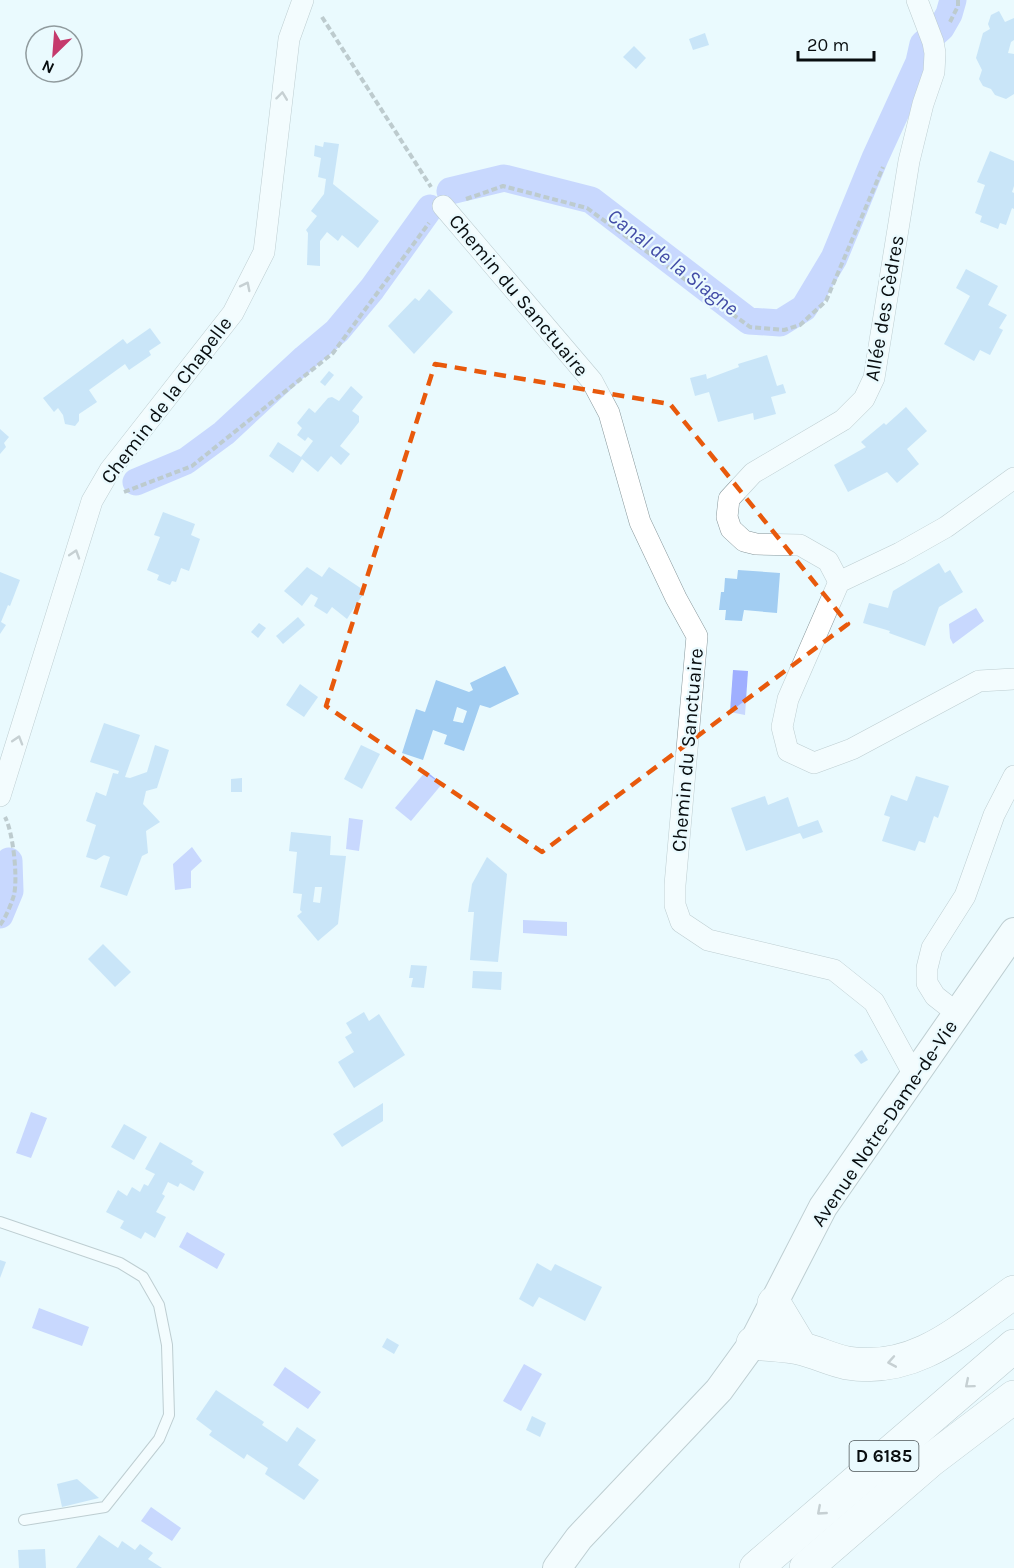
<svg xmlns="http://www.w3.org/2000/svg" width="1014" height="1568" font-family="Karla,sans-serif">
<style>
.water{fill:#9fafff}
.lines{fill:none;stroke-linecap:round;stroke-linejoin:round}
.canal{stroke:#9fafff;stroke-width:27}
.building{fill:#a2cdf2;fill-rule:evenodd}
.service-casing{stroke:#89989c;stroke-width:12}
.minor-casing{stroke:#89989c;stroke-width:22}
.secondary-casing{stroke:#89989c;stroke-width:30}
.trunk-casing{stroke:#89989c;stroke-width:34}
.path{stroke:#879295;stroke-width:4;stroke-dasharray:6 3;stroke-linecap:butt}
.service{stroke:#fff;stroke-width:10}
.minor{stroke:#fff;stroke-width:21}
.secondary{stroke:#fff;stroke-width:28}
.trunk{stroke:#fff;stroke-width:33}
.oneway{stroke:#9c9e9f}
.marked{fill:none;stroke:#e8590c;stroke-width:4.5;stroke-dasharray:12 8;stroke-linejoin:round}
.labels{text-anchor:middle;stroke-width:4.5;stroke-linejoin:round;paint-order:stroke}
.shield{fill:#eafafe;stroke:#4c5457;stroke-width:1.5}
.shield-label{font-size:18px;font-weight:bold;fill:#080d0f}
.street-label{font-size:20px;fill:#080d0f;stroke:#eafafe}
.water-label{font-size:21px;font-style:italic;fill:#424ca7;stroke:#eafafe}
</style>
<rect width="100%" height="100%" fill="#eafafe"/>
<!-- water -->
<g class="water">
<path d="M976,608L984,621L953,644L950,638L949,624Z"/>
<path d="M733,670L748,671L745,715L730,712Z"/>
<path d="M426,771L442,784L411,821L395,808Z"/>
<path d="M349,818L363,820L359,851L346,849Z"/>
<path d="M192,847L202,861L191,871V888L175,890L173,864Z"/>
<path d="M523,920L567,922V936L523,933Z"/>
<path d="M31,1112L47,1118L31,1158L16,1153Z"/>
<path d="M187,1232L225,1254L217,1269L179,1247Z"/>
<path d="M39,1308L89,1327L82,1346L32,1328Z"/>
<path d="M524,1364L542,1374L521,1411L503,1401Z"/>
<path d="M285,1367L321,1392L308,1409L273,1385Z"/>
<path d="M151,1507L181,1528L172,1541L141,1521Z"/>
</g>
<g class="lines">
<!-- canal -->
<g class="canal">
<path d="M450,191L504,178L591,200L749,321L780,323L804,308L834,258L875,158L919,62L923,44L941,28L949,14L953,0"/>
<path d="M136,482L186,461L224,433L305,358L337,331L372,289L430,208"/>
<path d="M0,915L10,891L9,861"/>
</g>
</g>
<!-- building -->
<g class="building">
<path d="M999,11L1005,22L1014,18V40L1011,42L1008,53L1014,54V94L1006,99L995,95L991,89L983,86L979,79L982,70L976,58L983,33L990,29L988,24L991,15Z"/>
<path d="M705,33L709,45L693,50L689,39Z"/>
<path d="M634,46L646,58L636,69L623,57Z"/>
<path d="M324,142L339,144L333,184L379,221L358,248L342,235L338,241L327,232L320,241V266L307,265L308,233L306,230L317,216L311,211L324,194L326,179L318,177L321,158L314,156L315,145L323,147Z"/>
<path d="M990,151L1014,161V186L1012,192L1014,193V209L1012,208L1006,225L1000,223L998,229L980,222L982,216L975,213L985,185L977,182Z"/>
<path d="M966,269L998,286L988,305L1007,315L999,328L1003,330L990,355L980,350L974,361L944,344L970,296L956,288Z"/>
<path d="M429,289L453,312L414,354L388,326L415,298L419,301Z"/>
<path d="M150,328L161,343L149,351L151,355L129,370L125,364L89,390L97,402L79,414V421L75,426L65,424L63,415L58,408L54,412L43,398L123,339L127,344Z"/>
<path d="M767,355L777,386L783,384L786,393L771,397L776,414L754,420L753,413L718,422L709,392L695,396L690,378L706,374L707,379L739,367L738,364Z"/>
<path d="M329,371L334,375L325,386L320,382Z"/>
<path d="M351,386L363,397L352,411L359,416V422L340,446L350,454L341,465L331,456L318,472L302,459L293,473L269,456L278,442L301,457L313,441L308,437L305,441L297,435L302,428L297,423L309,408L315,413L328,398L332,397L339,401Z"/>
<path d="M906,407L927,431L907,449L919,464L897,483L887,472L848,492L834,465L866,447L861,442L884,423L886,425Z"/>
<path d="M0,429L9,437L4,443L6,447L0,454Z"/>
<path d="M163,512L195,524L191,535L200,539L189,571L181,568L176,582L172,581L170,585L157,580L159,575L147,570L160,537L154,535Z"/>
<path d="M939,563L945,573L950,570L963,592L939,607L925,646L889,633L890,631L863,623L869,603L888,608L893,591Z"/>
<path d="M307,567L322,577L329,567L365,591L347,619L332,607L327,614L314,606L318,598L311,594L302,606L284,591Z"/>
<path d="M738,570L780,573L777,613L744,610L742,621L725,620L726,610H719L721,592H724L725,578L737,579Z"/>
<path d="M0,572L20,580L10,606L8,605L1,622L6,625L0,634Z"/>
<path d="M298,617L305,625L283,644L276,636Z"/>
<path d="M259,623L266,628L258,638L251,632Z"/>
<path d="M505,666L519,694L490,708L480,705L464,751L444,744L447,735L433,730L423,760L402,753L416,709L425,712L436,680L469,692L473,690L470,683ZM457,707L467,711L463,723L453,721Z"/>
<path d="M300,684L318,697L304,717L286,705Z"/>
<path d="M104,723L140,735L125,777L130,778L147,772L155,745L169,750L157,788L146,791L143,804L160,822L146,831L148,853L142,856L127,896L100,887L110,857L104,855L96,860L86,857L96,825L86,821L96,792L106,796L113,773L118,774L119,771L90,762Z"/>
<path d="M361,745L380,754L362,789L344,779Z"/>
<path d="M916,776L949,786L938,818L934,816L925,843L919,841L915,851L882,841L890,817L884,815L891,795L907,801Z"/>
<path d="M242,778V792H231V779Z"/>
<path d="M765,796L768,805L788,797L798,827L818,820L823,832L803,839L800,833L746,851L731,808Z"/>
<path d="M291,832L331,836L330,855L346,856L338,924L318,941L297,916L302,912L300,910L302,894L293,893L297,852L289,851ZM315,887H322L320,903L313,902Z"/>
<path d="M487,857L507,874L498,962L470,960L474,912H468L472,884Z"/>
<path d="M103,944L131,972L115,987L88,959Z"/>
<path d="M411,965L427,966L424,988L411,987L413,978H409Z"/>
<path d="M473,971L502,972L501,990L472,988Z"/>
<path d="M364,1012L369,1021L379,1014L405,1055L354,1088L338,1062L354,1052L345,1037L352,1033L346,1023Z"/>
<path d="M862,1050L868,1060L861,1064L854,1055Z"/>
<path d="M383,1103V1121L342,1147L333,1134Z"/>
<path d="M124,1124L147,1137L134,1160L111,1147Z"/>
<path d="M160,1142L193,1161L191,1164L204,1172L194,1191L180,1183L178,1187L168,1182L162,1194L165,1196L156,1212L166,1217L155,1238L145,1232L141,1239L120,1228L124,1221L106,1212L118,1190L127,1196L132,1187L140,1192L144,1184L148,1186L155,1174L145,1169Z"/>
<path d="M0,1260L6,1262L0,1278Z"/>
<path d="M537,1263L551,1271L555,1264L602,1287L585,1321L539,1297L533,1307L519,1299Z"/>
<path d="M387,1338L399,1345L394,1354L382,1347Z"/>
<path d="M216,1390L264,1422L262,1425L287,1442L297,1427L316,1440L298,1465L319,1480L304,1500L265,1474L268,1468L247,1454L244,1459L209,1435L212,1431L196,1419Z"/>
<path d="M532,1416L546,1423L540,1437L526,1430Z"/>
<path d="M77,1479L99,1498L62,1507L57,1484Z"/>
<path d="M99,1535L118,1548L122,1541L135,1550L140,1544L153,1553L148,1559L162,1568H76Z"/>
<path d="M45,1549L46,1568H19L18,1550Z"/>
</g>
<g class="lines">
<!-- service casing -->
<g class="service-casing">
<path id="service" d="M0,1222L120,1263L143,1277L159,1305L167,1345L169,1415L159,1439L105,1507L24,1520"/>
</g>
<!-- minor casing -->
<g class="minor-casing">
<g id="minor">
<path d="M443,206L592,381L609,413L640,522L676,598L697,636L675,885V905L681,922L708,940L834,970L874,1002L914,1075"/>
<path d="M1014,478L946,527L900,553L839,582L788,699L782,727L788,751L814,763L852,749L979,681L1014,679"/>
<path d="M839,582L828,561L800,545L756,544L744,541L731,529L727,517L729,499L753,473L843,420L864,399L874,378L909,161L923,104L934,72L935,53L933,42L917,0"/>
<path d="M0,796L92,501L110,470L233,313L264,252L289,39L303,0"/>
<path d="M958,1014L935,996L927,983V968L932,948L965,896L994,815L1014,776"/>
</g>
</g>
<!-- secondary casing -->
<g class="secondary-casing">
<path id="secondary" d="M557,1568L579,1538L719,1390L753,1343L823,1207L1014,932"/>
</g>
<!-- trunk casing -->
<g class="trunk-casing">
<g id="trunk">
<path d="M774,1303L801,1348"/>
<path d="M753,1343C769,1345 787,1345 803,1349C818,1353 832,1360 847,1363C916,1374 962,1329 1014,1292"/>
<path d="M756,1568L1014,1346"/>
<path d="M806,1568L931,1460L1014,1397"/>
</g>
</g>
<!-- path -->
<g class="path">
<path d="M322,17L431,187"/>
<path d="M950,22L958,6V0"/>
<path d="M466,199L503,186L587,208L750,327L784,330L800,325L826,301L883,167"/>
<path d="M124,492L192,466L333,353L429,223"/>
<path d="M0,925C6,917 11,905 14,895C18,877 13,832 5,817"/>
</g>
<!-- service -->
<use href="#service" class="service"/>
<!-- minor -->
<use href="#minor" class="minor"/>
<!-- secondary -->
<use href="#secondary" class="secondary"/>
<!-- trunk -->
<use href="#trunk" class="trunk"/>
</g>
<!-- one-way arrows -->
<defs><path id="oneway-chevron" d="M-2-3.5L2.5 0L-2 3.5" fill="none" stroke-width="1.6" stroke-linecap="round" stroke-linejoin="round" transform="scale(1.5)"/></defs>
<g class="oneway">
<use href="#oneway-chevron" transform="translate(282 96) rotate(-83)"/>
<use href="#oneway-chevron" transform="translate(246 286) rotate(-63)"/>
<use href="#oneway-chevron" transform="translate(75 554) rotate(-72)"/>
<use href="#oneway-chevron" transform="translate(18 740) rotate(-73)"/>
<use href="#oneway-chevron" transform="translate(892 1362) rotate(170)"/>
<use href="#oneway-chevron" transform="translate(969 1384) rotate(140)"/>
<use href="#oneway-chevron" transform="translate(821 1511) rotate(139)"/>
</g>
<!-- marked area -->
<path d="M0 0H1014V1568H0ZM435,364L670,404L848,624L542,852L326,706Z" fill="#eafafe" fill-opacity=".55" fill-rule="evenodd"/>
<path class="marked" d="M435,364L670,404L848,624L542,852L326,706Z"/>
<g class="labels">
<!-- shield labels -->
<rect class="shield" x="849.5" y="1441" width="69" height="30" rx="4.5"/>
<g class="shield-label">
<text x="884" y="1462">D 6185</text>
</g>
<!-- street labels -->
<g class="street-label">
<text transform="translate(519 295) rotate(50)" y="7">Chemin du Sanctuaire</text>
<text transform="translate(884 308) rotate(-80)" y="7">Allée des Cèdres</text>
<text transform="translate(166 400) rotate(-53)" y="7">Chemin de la Chapelle</text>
<text transform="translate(687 750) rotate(-85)" y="7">Chemin du Sanctuaire</text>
<text transform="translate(884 1123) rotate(-56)" y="7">Avenue Notre-Dame-de-Vie</text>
</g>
<!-- water labels -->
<g class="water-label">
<text transform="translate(673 262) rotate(38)" y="7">Canal de la Siagne</text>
</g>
</g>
<!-- north arrow -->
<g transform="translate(54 54) rotate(205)"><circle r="28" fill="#eafafe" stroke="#909b9e" stroke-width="1.5"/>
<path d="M0-4.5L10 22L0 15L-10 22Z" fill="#c5396c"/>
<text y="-9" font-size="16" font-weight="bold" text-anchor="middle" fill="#080d0f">N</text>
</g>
<!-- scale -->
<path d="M798 51v9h76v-9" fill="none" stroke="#080d0f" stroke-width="3"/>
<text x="807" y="51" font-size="18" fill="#080d0f" stroke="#eafafe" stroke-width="4.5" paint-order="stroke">20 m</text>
</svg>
